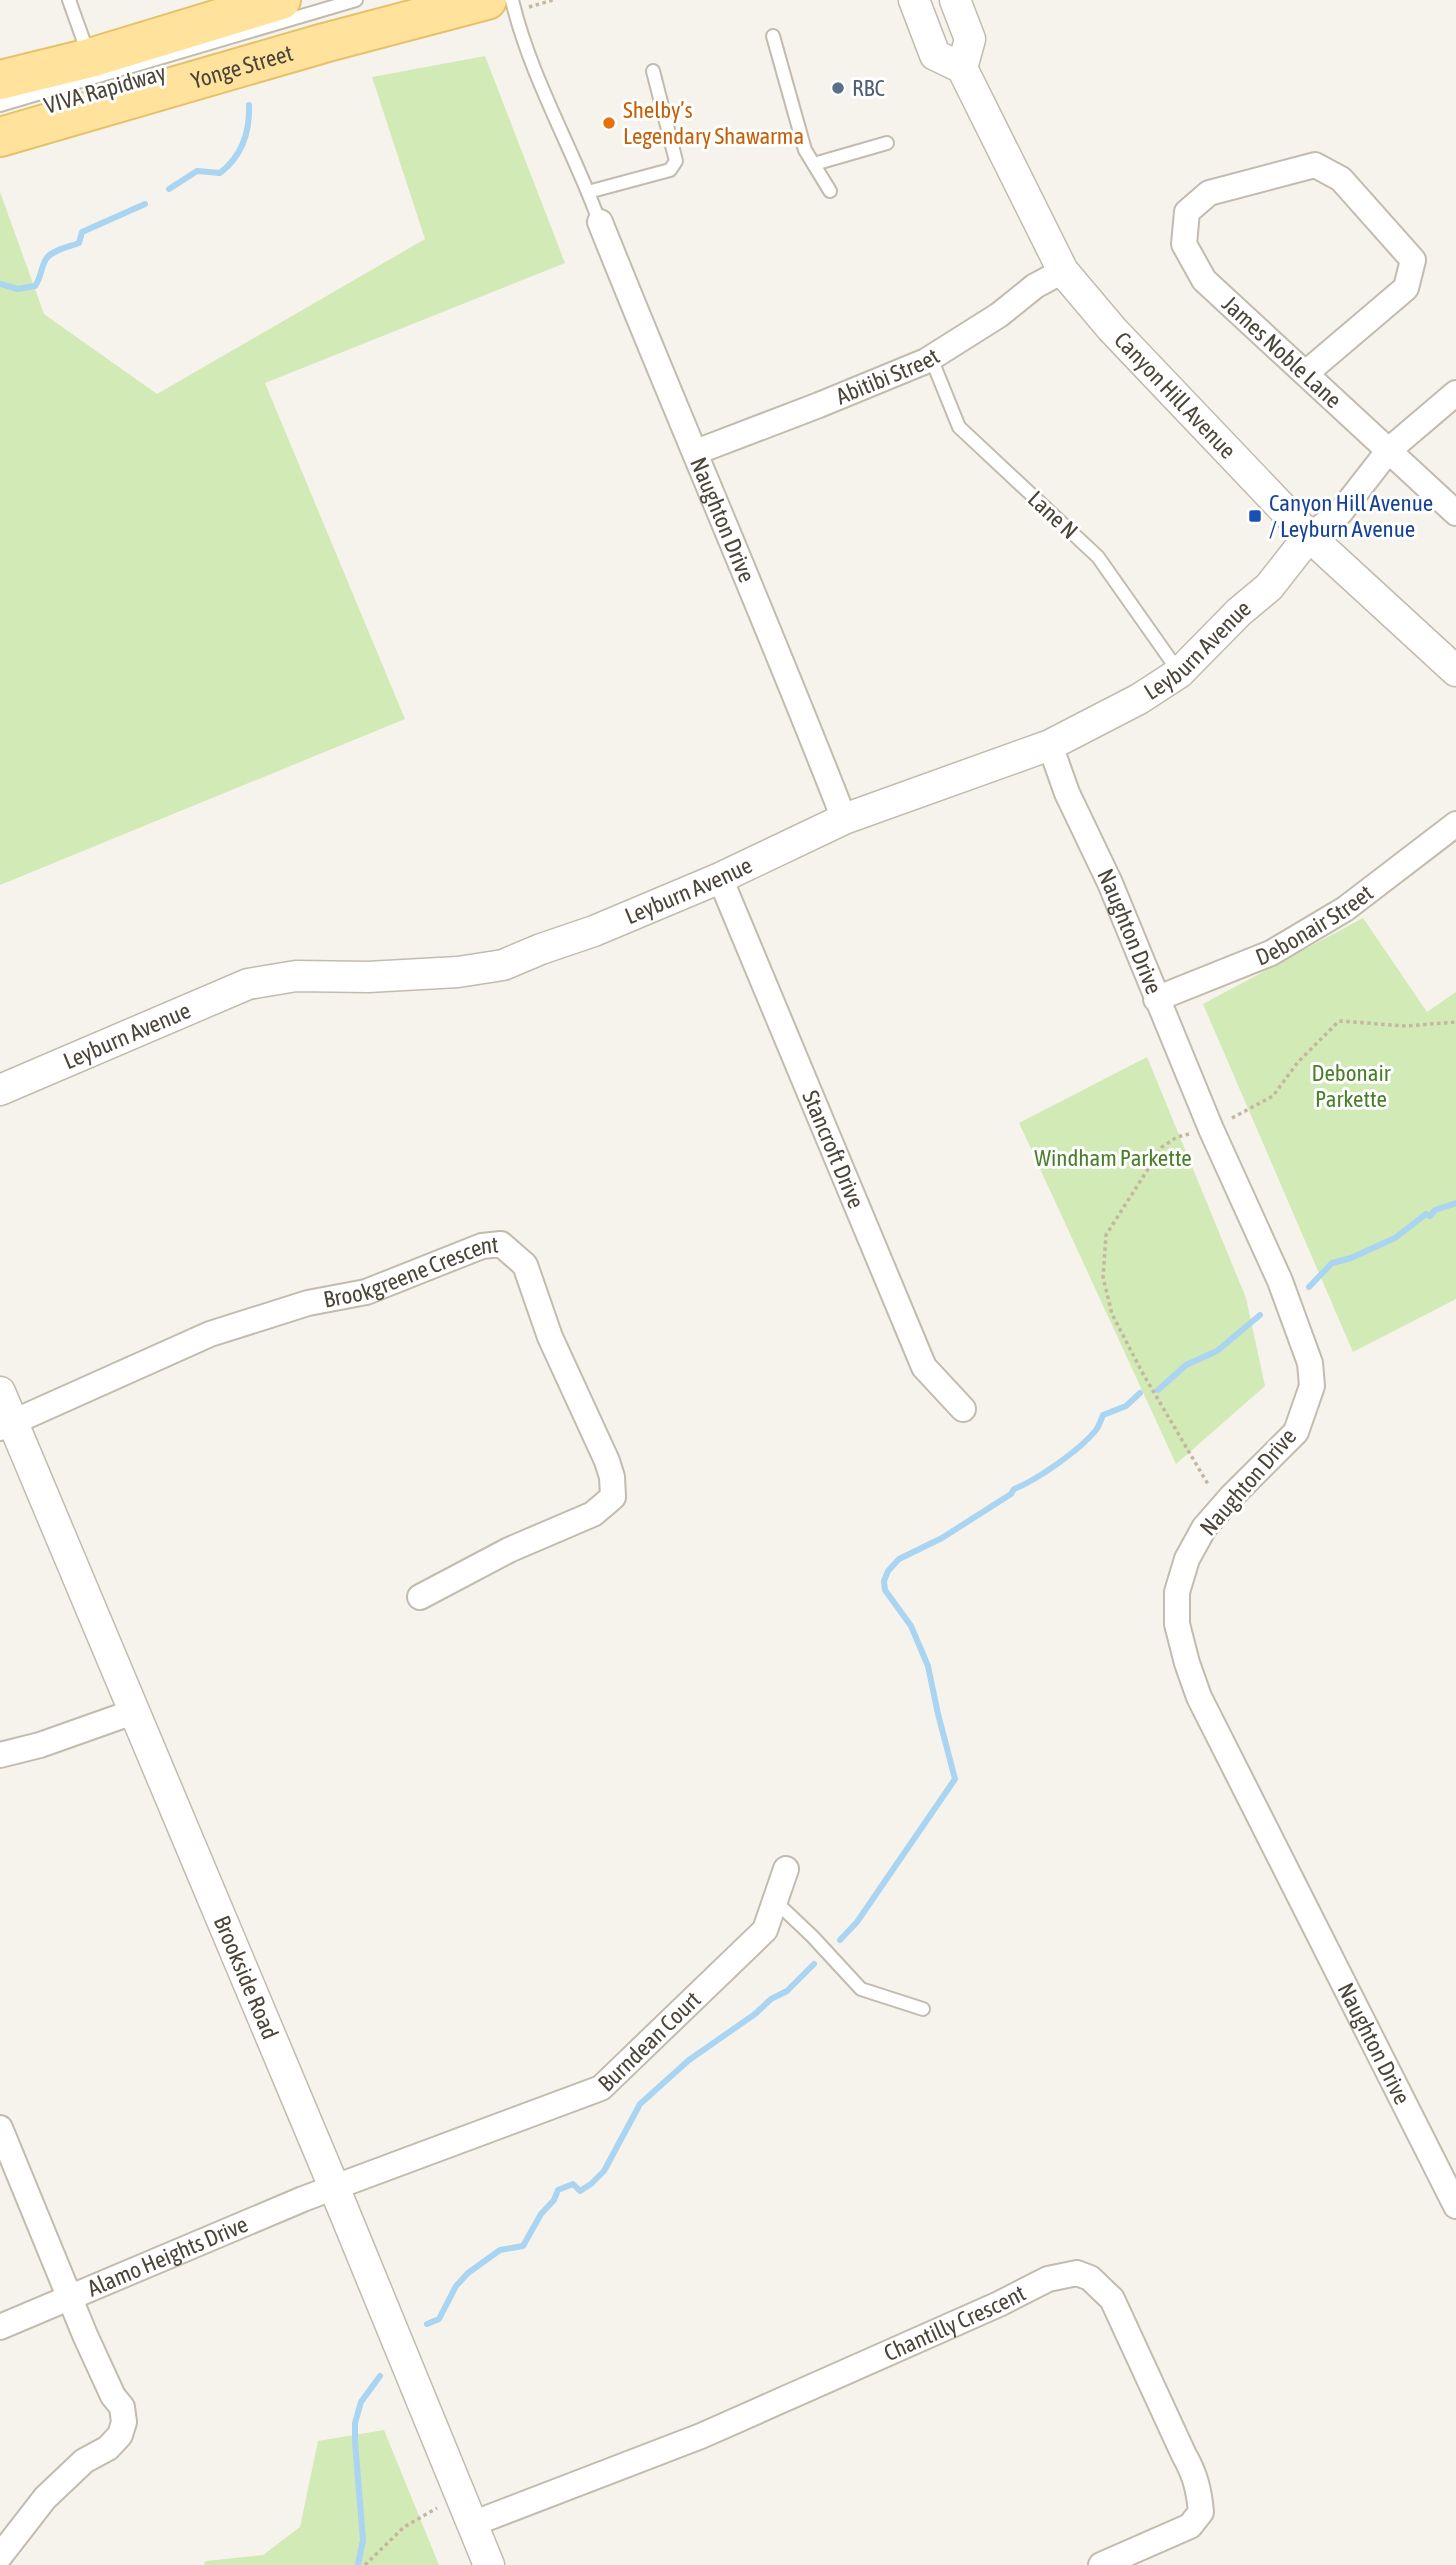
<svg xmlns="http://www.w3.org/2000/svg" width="1456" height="2565" font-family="'Asap Condensed',sans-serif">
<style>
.green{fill:#d2eab5}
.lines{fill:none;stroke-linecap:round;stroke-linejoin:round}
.stream{stroke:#a9d4f2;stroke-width:6}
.service-casing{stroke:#c2bbae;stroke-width:16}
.minor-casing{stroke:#c2bbae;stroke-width:28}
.tertiary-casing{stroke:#c2bbae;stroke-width:33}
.primary-casing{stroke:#e6c16a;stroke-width:42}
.path{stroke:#c4b79f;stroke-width:3.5;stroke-dasharray:3.5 3.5;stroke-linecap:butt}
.service{stroke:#fff;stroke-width:12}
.minor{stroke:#fff;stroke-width:24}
.tertiary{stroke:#fff;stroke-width:30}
.primary{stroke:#ffe39c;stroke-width:38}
.service-dot{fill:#5c6f8a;stroke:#fff;stroke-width:2.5}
.food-dot{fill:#e8710a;stroke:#fff;stroke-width:2.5}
.transit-dot{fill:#1a4fb4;stroke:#fff;stroke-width:2.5}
.labels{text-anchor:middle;stroke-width:6;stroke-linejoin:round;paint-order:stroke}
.street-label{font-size:23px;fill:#4b4439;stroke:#fff}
.service-label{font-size:23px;fill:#4e5e75;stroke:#fff;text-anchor:start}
.food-label{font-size:23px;fill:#c56008;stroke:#fff;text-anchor:start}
.transit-label{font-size:23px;fill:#164399;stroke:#fff;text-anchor:start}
.park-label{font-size:23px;fill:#4a7f2a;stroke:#fff}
</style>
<rect width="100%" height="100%" fill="#f6f3ec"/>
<!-- green -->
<g class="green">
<path d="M485,56L565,263L265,383L405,719L0,885V192L44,314L157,394L425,239L372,77Z"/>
<path d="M1363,918L1427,1012L1456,992V1299L1353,1352L1203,1004Z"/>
<path d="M1147,1057L1246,1298L1265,1386L1176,1464L1019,1123Z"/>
<path d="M384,2430L439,2565H203L206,2561L263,2555L300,2527L318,2441Z"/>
</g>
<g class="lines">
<!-- stream -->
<g class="stream">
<path d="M169,189L197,171L220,173C242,156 250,133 249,105"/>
<path d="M0,284L18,289L35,286C41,278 41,267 46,259C52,250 69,247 79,243L82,232L145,204"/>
<path d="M1309,1287L1332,1263L1351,1258L1395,1238L1426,1214L1430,1216L1435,1210L1456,1203"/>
<path d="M1158,1390L1186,1365L1217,1351L1260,1315"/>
<path d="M840,1940L857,1922L955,1779L938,1714L928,1666L911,1626L885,1590L884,1581L888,1571L899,1559L942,1538L1011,1494L1014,1489C1037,1480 1080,1450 1096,1430C1099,1426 1101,1420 1103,1415L1126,1406L1140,1393"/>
<path d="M427,2324L439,2319L456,2286L468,2273L500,2250L523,2246L541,2214L554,2200L558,2190L573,2184L580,2191L591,2184L604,2171L640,2104L689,2060L755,2014L771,1999L787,1991L814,1964"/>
<path d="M358,2565L363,2540L355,2442V2423L361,2402L380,2376"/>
</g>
<!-- service casing -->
<g class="service-casing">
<g id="service">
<path d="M69,0L89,56"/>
<path d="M512,0C530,76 571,145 598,218"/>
<path d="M773,36L805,150L830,191"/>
<path d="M0,105L356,0"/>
<path d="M814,164L887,143"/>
<path d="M588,192L670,170L676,161L653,71"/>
<path d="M931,358L959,427L1098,557L1179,672"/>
<path d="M775,1901L812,1936L861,1989L923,2009"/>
</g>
</g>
<!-- minor casing -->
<g class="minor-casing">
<g id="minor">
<path id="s1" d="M600,222C680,422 766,618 844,819"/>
<path id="s2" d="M1306,373L1406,288L1413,260L1341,179L1315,165L1209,193L1187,212L1184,244L1204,280L1456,513"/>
<path id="s3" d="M696,452L819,405L926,361L999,315L1035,286L1063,271"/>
<path d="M1309,536L1340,513L1389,450L1456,393"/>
<path id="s4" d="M1050,745L1067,793L1110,883L1211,1129L1280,1281L1310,1363L1312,1386L1296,1432L1231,1497L1204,1528L1187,1559L1177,1592V1624L1187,1663L1199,1697L1456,2206"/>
<path id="s5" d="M720,878L924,1367L963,1409"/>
<path id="s6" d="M1156,999L1271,953L1345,909L1456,824"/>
<path id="s7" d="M0,1428L210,1334L308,1303L366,1292L482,1246L501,1244L525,1265L550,1337L607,1461L612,1477L613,1497L593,1514L509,1550L420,1597"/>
<path d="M0,1755L40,1745L136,1711"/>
<path d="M0,2128L85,2335L113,2396L122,2407L124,2422L120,2435L108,2448L84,2461L45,2498L0,2556"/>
<path id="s8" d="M0,2327L303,2199L601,2088L765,1930L786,1869"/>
<path id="s9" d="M472,2524L701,2436L999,2304L1048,2279L1077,2273L1090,2278L1112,2299L1184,2455C1195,2474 1199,2490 1201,2512L1190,2526L1101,2565"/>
</g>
</g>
<!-- tertiary casing -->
<g class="tertiary-casing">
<g id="tertiary">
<path id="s10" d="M914,0L935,55L962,68L1063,271L1112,329L1309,536L1456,671"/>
<path d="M955,0L970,39L962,68"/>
<path id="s11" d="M0,1090L248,984L296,976L368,977L458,972L503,965L541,949L594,931L720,878L844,819L1050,745L1139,699L1179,673L1239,612L1269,587L1309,536"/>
<path id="s12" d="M0,1392L334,2187L489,2565"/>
</g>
</g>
<!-- primary casing -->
<g class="primary-casing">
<g id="primary">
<path d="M0,80L90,58L281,0"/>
<path id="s13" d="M0,137L324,43L487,0"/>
</g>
</g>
<!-- path -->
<g class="path">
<path d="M529,7L553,0"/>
<path d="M1232,1118L1273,1096L1298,1062L1339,1021L1406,1026L1456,1022"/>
<path d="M1189,1134L1177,1137L1162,1147L1106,1235L1103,1277L1112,1314L1142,1372L1209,1486"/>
<path d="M365,2565L404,2527L437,2508"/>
</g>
<!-- service -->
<use href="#service" class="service"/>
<!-- minor -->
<use href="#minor" class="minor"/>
<!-- tertiary -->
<use href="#tertiary" class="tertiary"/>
<!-- primary -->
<use href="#primary" class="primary"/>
</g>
<!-- markers -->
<circle class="service-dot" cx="838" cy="88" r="7"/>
<circle class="food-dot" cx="609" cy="123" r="7"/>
<rect class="transit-dot" x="1248" y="509" width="14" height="14" rx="3.5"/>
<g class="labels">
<!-- street labels -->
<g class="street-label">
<text dy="8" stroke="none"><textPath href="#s13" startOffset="252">Yonge Street</textPath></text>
<text transform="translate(105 89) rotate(-16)" y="8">VIVA Rapidway</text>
<text dy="8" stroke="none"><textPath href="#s2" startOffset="616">James Noble Lane</textPath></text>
<text dy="8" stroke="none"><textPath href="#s3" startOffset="206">Abitibi Street</textPath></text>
<text dy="8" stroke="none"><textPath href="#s10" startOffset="483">Canyon Hill Avenue</textPath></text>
<text transform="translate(1053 515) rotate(43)" y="8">Lane N</text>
<text dy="8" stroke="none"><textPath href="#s1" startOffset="322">Naughton Drive</textPath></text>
<text dy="8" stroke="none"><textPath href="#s11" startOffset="1293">Leyburn Avenue</textPath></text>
<text dy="8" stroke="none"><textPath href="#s11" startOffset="726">Leyburn Avenue</textPath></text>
<text dy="8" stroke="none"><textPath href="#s6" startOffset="175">Debonair Street</textPath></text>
<text dy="8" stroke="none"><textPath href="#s4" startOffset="203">Naughton Drive</textPath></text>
<text dy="8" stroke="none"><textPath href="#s11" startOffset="138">Leyburn Avenue</textPath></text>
<text dy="8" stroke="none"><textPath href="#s5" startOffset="294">Stancroft Drive</textPath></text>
<text dy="8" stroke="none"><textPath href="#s7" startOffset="441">Brookgreene Crescent</textPath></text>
<text transform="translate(1248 1482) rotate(-49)" y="8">Naughton Drive</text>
<text dy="8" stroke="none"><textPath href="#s12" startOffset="635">Brookside Road</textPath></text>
<text dy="8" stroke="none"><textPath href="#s8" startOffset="714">Burndean Court</textPath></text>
<text dy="8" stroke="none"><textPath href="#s4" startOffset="1442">Naughton Drive</textPath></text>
<text dy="8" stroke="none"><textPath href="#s8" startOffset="182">Alamo Heights Drive</textPath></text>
<text dy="8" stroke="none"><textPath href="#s9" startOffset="523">Chantilly Crescent</textPath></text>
</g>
<!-- service labels -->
<g class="service-label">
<text x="852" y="96">RBC</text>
</g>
<!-- food labels -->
<g class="food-label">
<text x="623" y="118">Shelby’s<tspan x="623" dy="26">Legendary Shawarma</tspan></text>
</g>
<!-- transit labels -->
<g class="transit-label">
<text x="1269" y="511">Canyon Hill Avenue<tspan x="1269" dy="26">/ Leyburn Avenue</tspan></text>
</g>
<!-- park labels -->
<g class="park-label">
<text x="1351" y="1081">Debonair<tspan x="1351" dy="26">Parkette</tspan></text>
<text x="1113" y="1166">Windham Parkette</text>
</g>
</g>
</svg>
